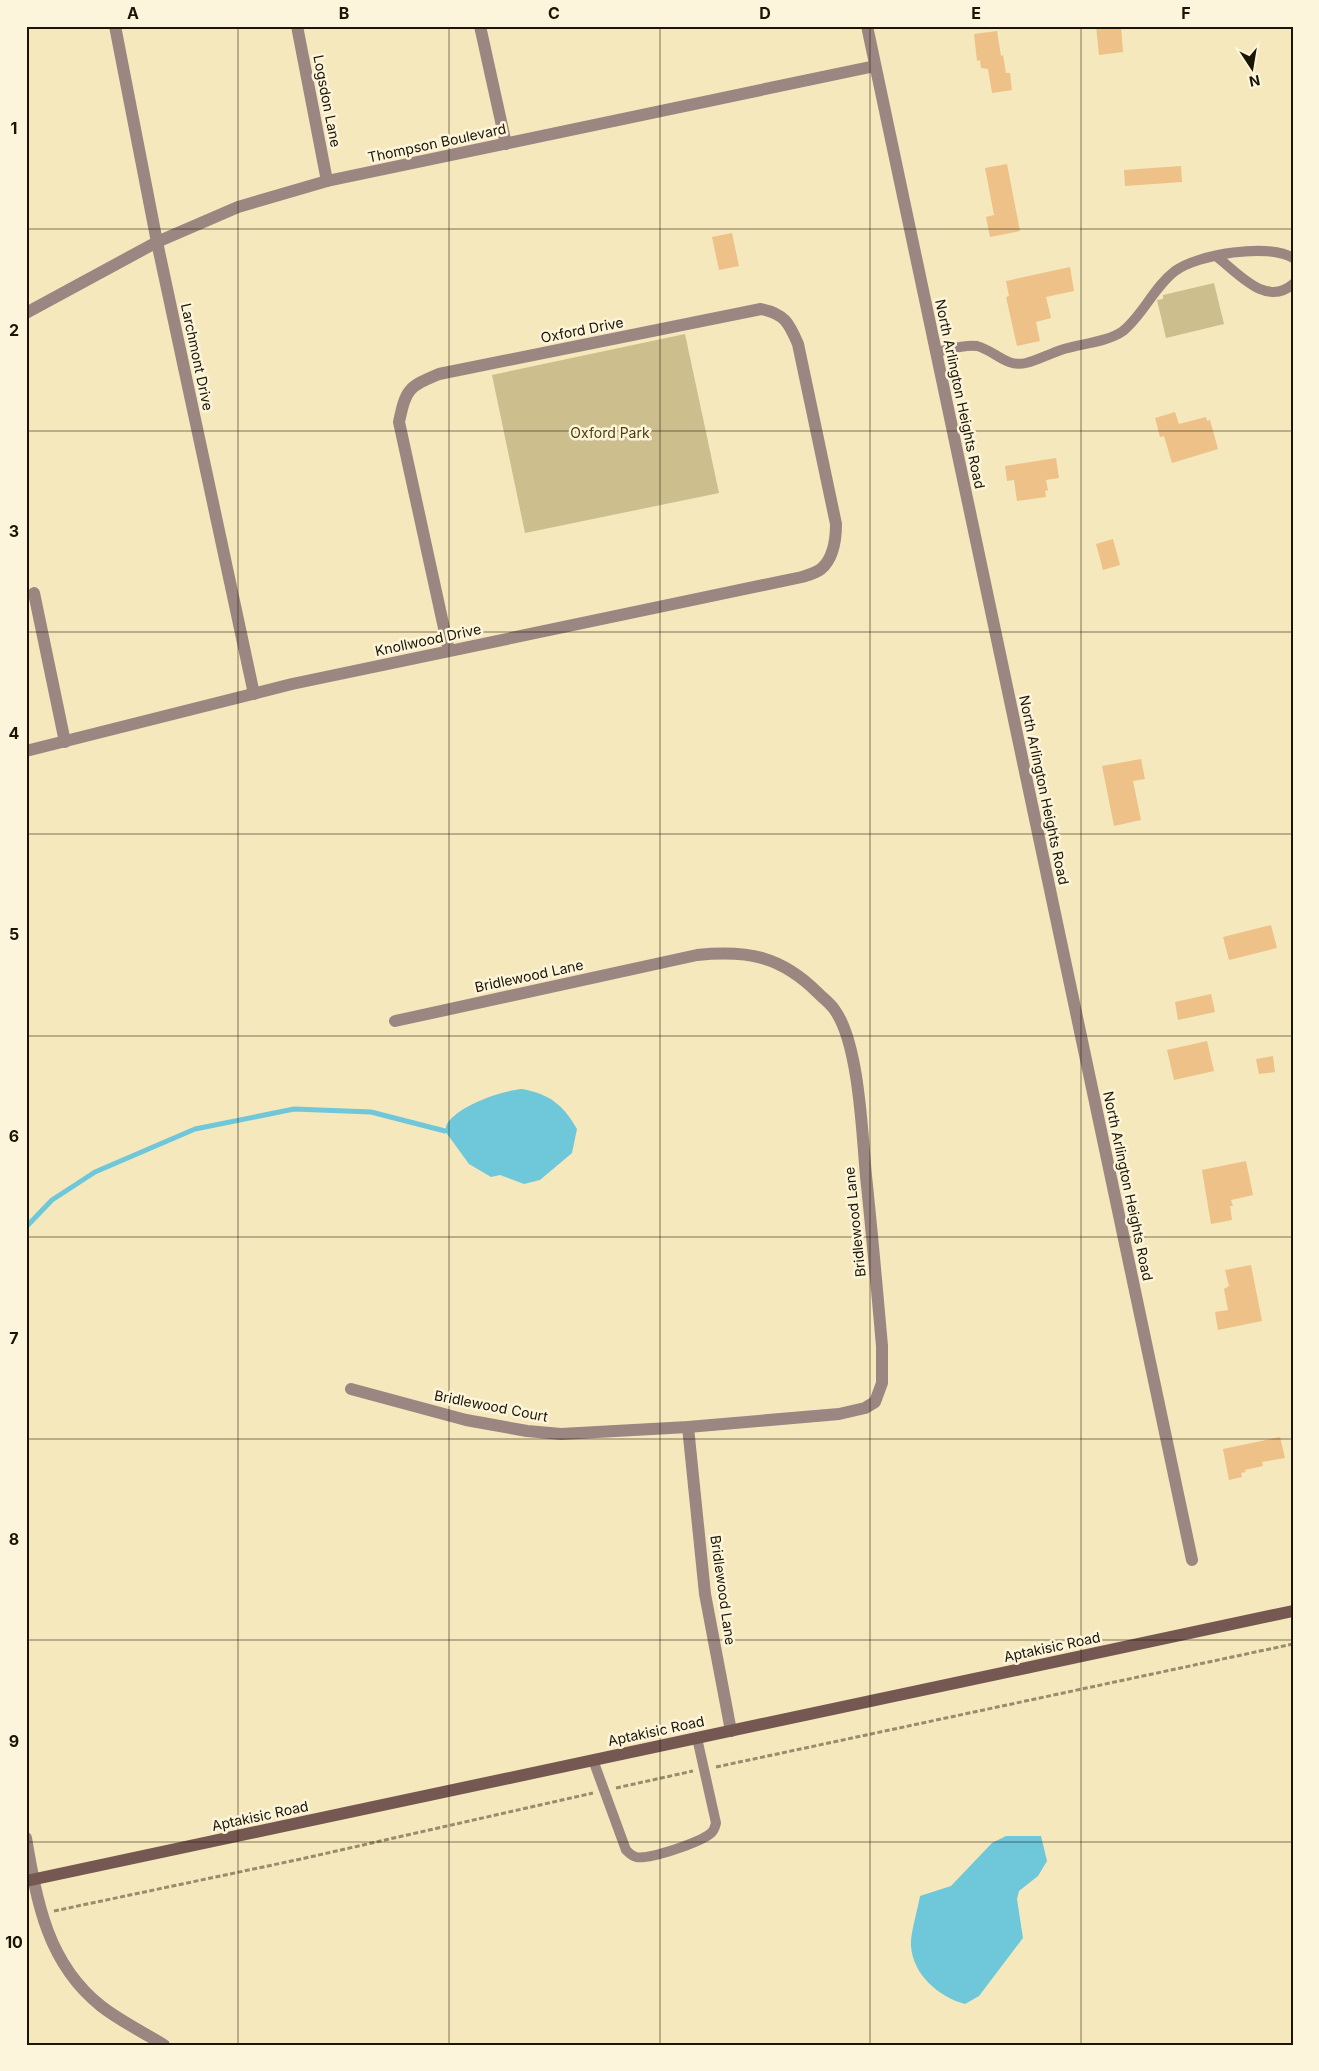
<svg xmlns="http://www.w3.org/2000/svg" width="1319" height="2071" font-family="Inter,sans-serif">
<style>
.green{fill:#cdbe8e}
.water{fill:#6fc7da}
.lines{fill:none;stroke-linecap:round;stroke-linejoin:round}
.stream{stroke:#6fc7da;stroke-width:5}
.building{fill:#edc188}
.path{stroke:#968d6d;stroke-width:3;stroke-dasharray:5 2.5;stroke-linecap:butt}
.service{stroke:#9b8681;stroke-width:10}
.minor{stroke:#9b8681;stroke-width:12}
.tertiary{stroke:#9b8681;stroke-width:12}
.secondary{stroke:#755852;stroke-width:12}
.grid{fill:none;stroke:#1a1505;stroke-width:1;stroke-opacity:0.55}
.labels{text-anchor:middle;stroke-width:5;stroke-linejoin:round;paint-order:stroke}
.street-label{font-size:14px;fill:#1a1505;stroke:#fdf5db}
.park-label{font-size:14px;fill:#4d3f08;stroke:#fdf5db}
.neatline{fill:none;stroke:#1a1505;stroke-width:2}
.grid-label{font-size:16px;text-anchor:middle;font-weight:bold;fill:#1a1505}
</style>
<rect width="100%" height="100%" fill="#f5e8bc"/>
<!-- green -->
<g class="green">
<path d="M1214,283L1224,324L1166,338L1157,300L1163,299V295Z"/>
<path d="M685,334L719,493L525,533L492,375Z"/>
</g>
<!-- water -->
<g class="water">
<path d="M522,1089C550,1094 563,1105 577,1129L572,1153L540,1180L524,1184L500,1175L491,1177L469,1164L445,1131C446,1127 447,1122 450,1120C464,1104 501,1091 522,1089Z"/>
<path d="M1006,1836H1041L1047,1861L1038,1876L1019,1891L1017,1899L1023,1938L979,1996L965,2004C939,1997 913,1975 911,1946C910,1934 918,1909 920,1896L951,1886L992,1843Z"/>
</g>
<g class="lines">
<!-- stream -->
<path class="stream" d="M26,1227L52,1200L95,1172L195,1129L294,1109L371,1112L445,1131"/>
</g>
<!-- building -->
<g class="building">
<path d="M1096,26H1121L1123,52L1099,55Z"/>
<path d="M997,31L1001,56L1003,55L1006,73H1010L1012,90L992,93L988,69L981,68L980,60L977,61L974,34Z"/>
<path d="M1007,164L1020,231L990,237L986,217L994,215L985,168Z"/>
<path d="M1181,166L1182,182L1125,186L1124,170Z"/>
<path d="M732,233L739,266L719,270L712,237Z"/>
<path d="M1070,267L1074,291L1046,297L1051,318L1036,322L1040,341L1017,346L1006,297L1009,296L1006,281Z"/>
<path d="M1175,412L1179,424L1206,417L1207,421L1210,420L1218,449L1172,463L1164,436L1160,437L1155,418Z"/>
<path d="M1056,458L1059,478L1046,480L1048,490L1045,491L1046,497L1017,501L1014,480L1007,481L1005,466Z"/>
<path d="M1113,539L1120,565L1103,570L1096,544Z"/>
<path d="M1141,759L1145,779L1133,781L1141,820L1114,826L1102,766Z"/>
<path d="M1271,925L1277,948L1229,960L1223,937Z"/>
<path d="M1211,994L1215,1012L1178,1020L1175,1002Z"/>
<path d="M1207,1041L1214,1071L1174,1080L1167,1050Z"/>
<path d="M1273,1056L1275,1072L1259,1074L1256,1059Z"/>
<path d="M1246,1161L1253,1195L1231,1200L1233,1206H1230L1232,1220L1211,1224L1202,1170Z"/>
<path d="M1251,1265L1262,1321L1218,1330L1215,1312L1228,1310L1224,1289L1229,1286L1225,1270Z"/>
<path d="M1280,1437L1285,1458L1262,1462L1263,1466L1245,1470L1246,1472L1241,1473L1242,1477L1229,1480L1223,1449Z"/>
</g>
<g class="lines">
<!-- path -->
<g class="path">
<path d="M716,1767L1293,1644"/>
<path d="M616,1788L693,1771"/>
<path d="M54,1911L301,1859L593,1793"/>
</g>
<!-- service -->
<g class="service">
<path d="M1216,256C1237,272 1266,308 1293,284"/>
<path d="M936,352C947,350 965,344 977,346C994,350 1006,368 1026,363C1038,360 1049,354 1061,350C1079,344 1108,342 1123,331C1143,315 1154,287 1175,271C1198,254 1268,243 1293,258"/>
<path d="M593,1760L626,1850C629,1853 632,1856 636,1857C649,1860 701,1842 711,1833C714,1831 715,1827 716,1823L697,1738"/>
</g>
<!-- minor -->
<g class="minor">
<path d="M115,26L157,242L254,694"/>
<path d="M297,26L327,181"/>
<path d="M480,26L506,144"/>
<path d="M867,26L1192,1560"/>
<path d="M34,593L65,742"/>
<path d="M26,751L292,684L802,577C808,575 816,573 821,569C834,558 836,540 836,524L798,344C789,323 785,314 761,309L439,374C408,387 406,389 399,422L449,651"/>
<path d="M351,1389L466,1420L527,1431L561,1434L688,1427L839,1414L865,1408L875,1402L882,1383V1346C877,1289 872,1233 866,1176C862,1133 859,1042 834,1009C830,1003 823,998 818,993C781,956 748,950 697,955L395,1021"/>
<path d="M688,1427L705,1594L731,1731"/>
<path d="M26,1838C37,1902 47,1963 101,2006C120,2021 143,2032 164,2045"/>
</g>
<!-- tertiary -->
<path class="tertiary" d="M26,313L157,242L238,207L327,181L875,66"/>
<!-- secondary -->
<path class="secondary" d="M26,1881L1293,1611"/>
</g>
<!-- grid -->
<path class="grid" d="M238,26V2045M449,26V2045M660,26V2045M870,26V2045M1081,26V2045M26,229H1293M26,431H1293M26,632H1293M26,834H1293M26,1036H1293M26,1237H1293M26,1439H1293M26,1640H1293M26,1842H1293"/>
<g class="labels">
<!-- street labels -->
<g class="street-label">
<text transform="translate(327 101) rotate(79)" y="5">Logsdon Lane</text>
<text transform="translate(437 143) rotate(-12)" y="5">Thompson Boulevard</text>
<text transform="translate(582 330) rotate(-11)" y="5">Oxford Drive</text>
<text transform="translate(197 357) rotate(78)" y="5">Larchmont Drive</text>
<text transform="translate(960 394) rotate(78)" y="5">North Arlington Heights Road</text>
<text transform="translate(428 640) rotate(-12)" y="5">Knollwood Drive</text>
<text transform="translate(1044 790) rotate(78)" y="5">North Arlington Heights Road</text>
<text transform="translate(529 976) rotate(-12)" y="5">Bridlewood Lane</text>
<text transform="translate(1128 1186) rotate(78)" y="5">North Arlington Heights Road</text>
<text transform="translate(855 1222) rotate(-96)" y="5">Bridlewood Lane</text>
<text transform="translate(491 1406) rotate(11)" y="5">Bridlewood Court</text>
<text transform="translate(723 1590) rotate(82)" y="5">Bridlewood Lane</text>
<text transform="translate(1052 1647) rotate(-12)" y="5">Aptakisic Road</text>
<text transform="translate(656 1731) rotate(-12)" y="5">Aptakisic Road</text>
<text transform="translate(260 1816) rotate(-12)" y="5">Aptakisic Road</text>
</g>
<!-- park labels -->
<g class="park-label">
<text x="610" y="438">Oxford Park</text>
</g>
</g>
<!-- border -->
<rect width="1319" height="2071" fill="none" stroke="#fdf5db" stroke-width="55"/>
<!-- north arrow -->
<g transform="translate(1252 68) rotate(168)" stroke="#fdf5db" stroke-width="4" paint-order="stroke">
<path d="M0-4L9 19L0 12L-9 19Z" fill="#1a1505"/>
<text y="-8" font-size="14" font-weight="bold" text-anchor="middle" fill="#1a1505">N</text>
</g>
<rect x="28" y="28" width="1264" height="2016" class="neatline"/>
<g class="grid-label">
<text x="133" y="19">A</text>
<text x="344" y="19">B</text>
<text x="554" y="19">C</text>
<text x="765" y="19">D</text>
<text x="976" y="19">E</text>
<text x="1186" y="19">F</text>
<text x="14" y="134">1</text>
<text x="14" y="336">2</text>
<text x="14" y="537">3</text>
<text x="14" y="739">4</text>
<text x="14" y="940">5</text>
<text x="14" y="1142">6</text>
<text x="14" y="1344">7</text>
<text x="14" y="1545">8</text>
<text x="14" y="1747">9</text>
<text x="14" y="1948">10</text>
</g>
</svg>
